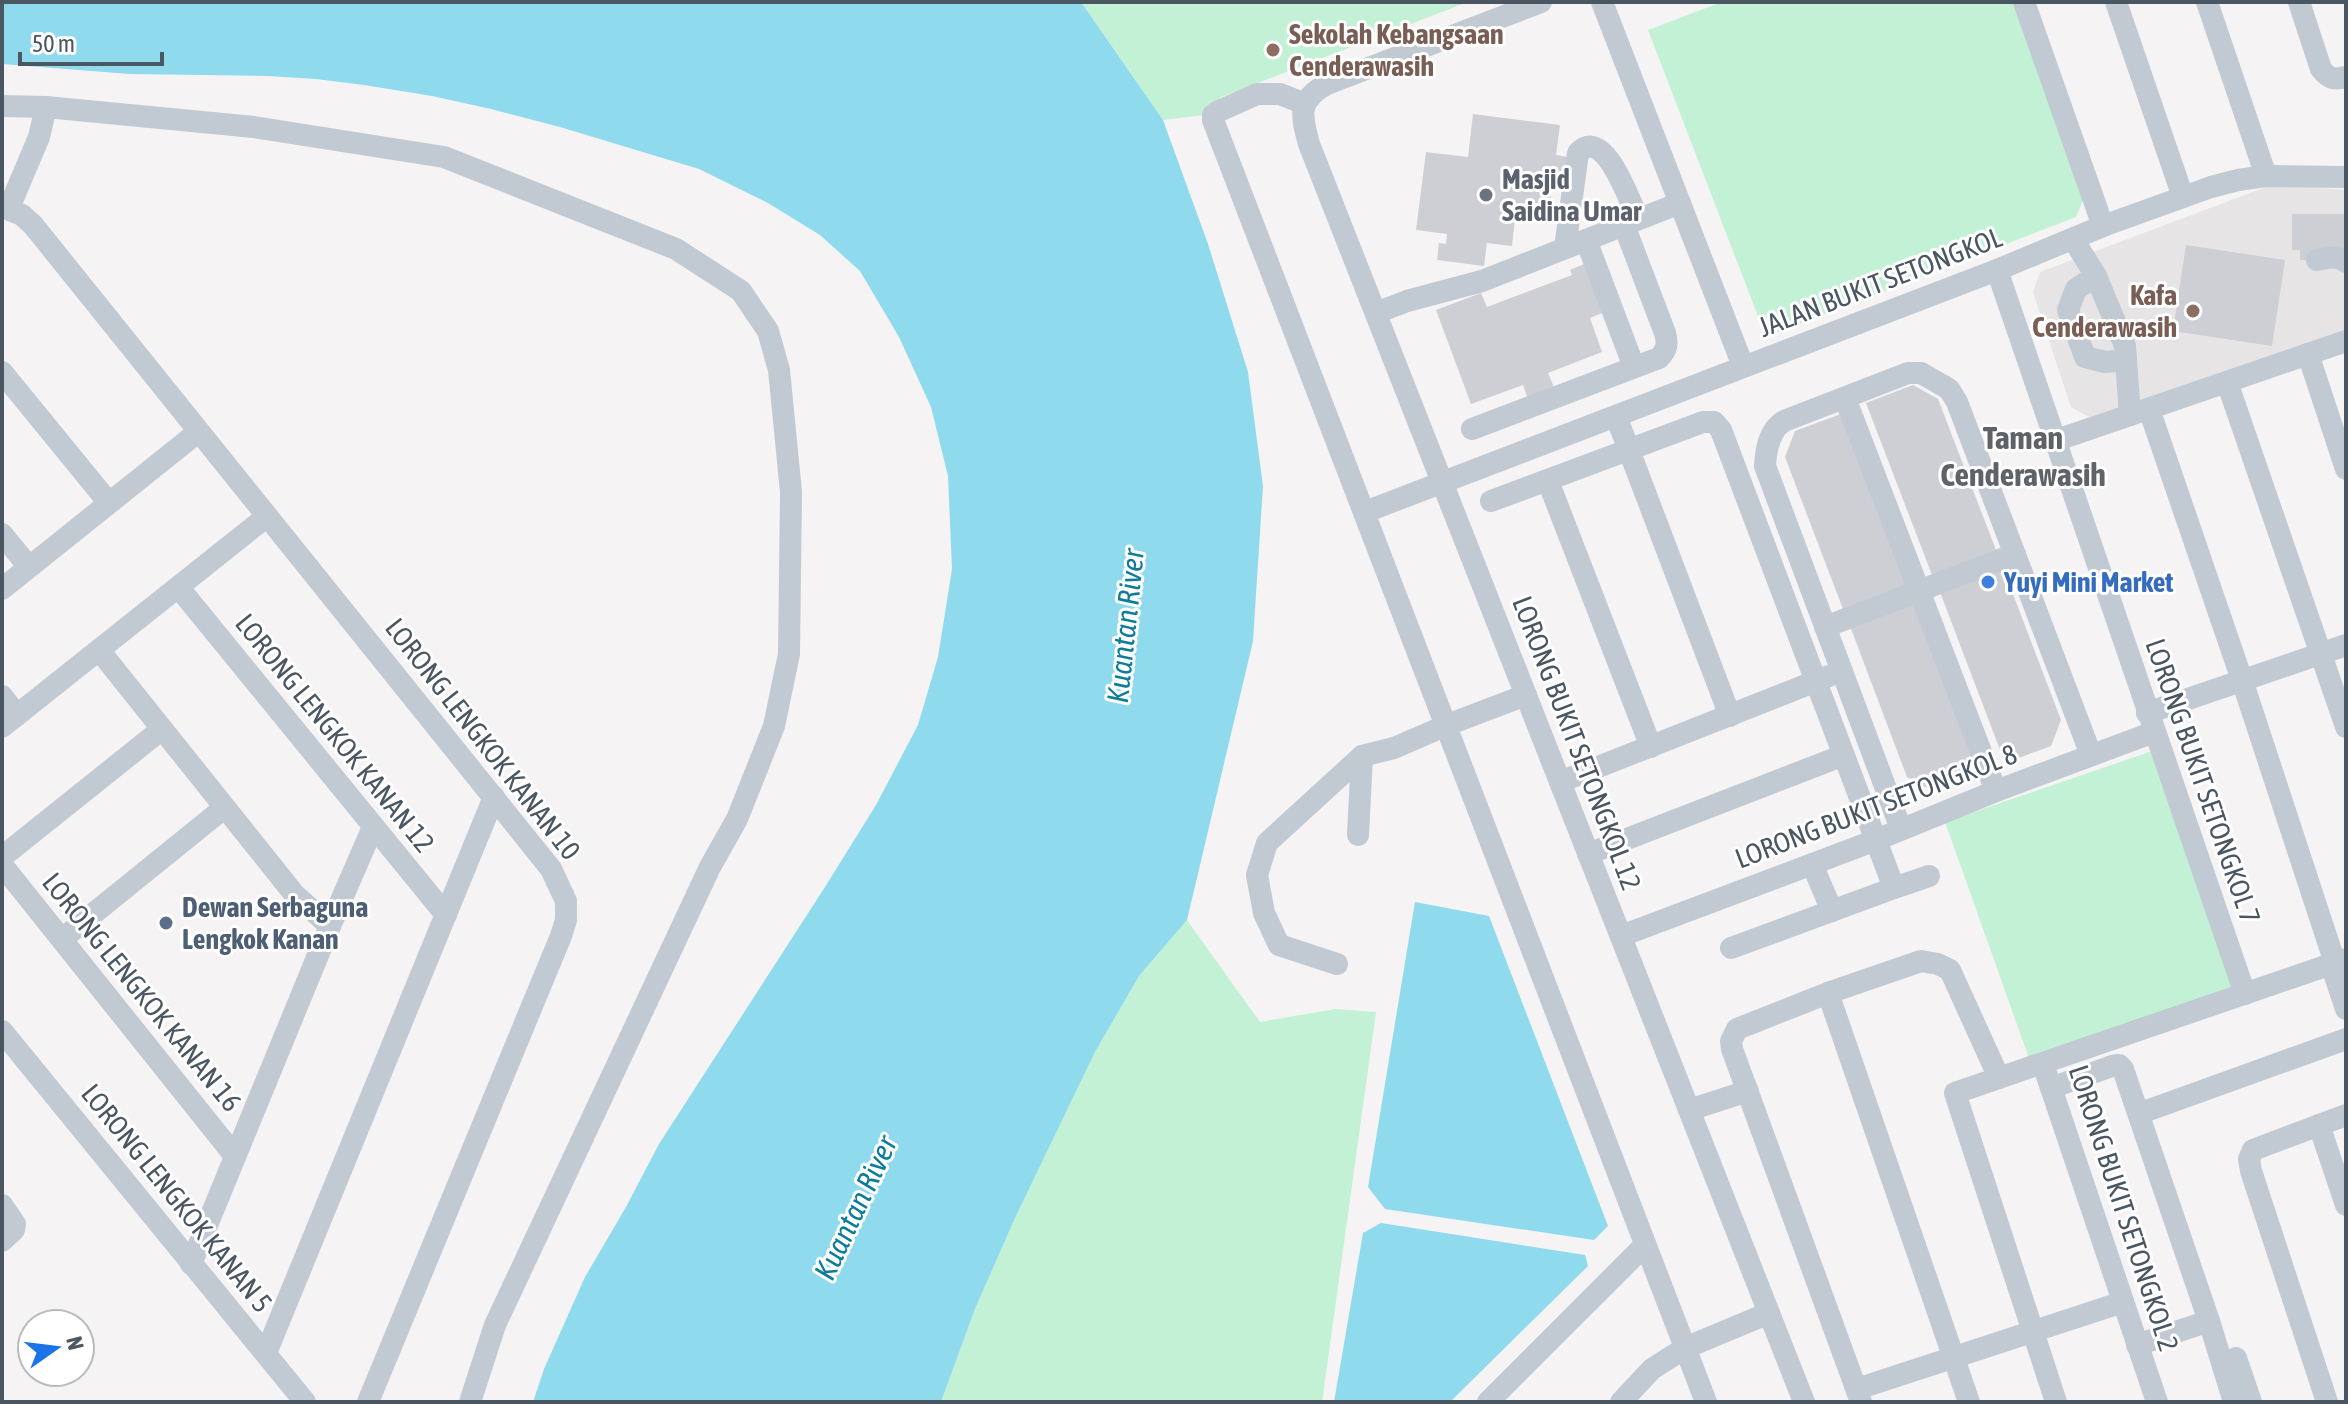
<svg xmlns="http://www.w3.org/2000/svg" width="2348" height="1404" font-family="'Asap Condensed',sans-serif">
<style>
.education{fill:#e6e4e5}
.green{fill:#c3f1d5}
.water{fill:#90daee}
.building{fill:#cdcfd5}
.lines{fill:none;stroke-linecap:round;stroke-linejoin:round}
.minor{stroke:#c1cad2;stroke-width:22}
.education-dot{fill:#8d6e63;stroke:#fff;stroke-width:3}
.worship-dot{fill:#6b7280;stroke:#fff;stroke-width:3}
.shop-dot{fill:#3f7fe0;stroke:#fff;stroke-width:3}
.service-dot{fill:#5c6f8a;stroke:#fff;stroke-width:3}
.labels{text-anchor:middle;stroke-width:6;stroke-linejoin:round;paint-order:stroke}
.education-label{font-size:28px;font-weight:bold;fill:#785e54;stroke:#fff;text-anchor:start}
.worship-label{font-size:28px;font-weight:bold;fill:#5b616d;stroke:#fff;text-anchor:start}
.street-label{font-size:28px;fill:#4a5661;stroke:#fff}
.shop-label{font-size:28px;font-weight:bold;fill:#366cbe;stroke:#fff;text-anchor:start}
.service-label{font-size:28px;font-weight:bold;fill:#4e5e75;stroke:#fff;text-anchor:start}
.water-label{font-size:30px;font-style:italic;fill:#0c7c9b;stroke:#fff}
.quarter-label{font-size:32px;font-weight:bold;fill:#5f6368;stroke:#fff}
</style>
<rect width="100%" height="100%" fill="#f5f3f3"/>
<!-- education -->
<path class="education" d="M2274,184L2346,190V330L2089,417L2071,407L2033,292L2040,272Z"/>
<!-- green -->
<g class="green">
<path d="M1081,2H1468L1221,97L1204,115L1163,120Z"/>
<path d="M1722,2H2017L2086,193L2076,217L1766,337L1648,30Z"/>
<path d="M2158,749L2239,988L2030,1061L1945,822Z"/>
<path d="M1187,920L1260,1022L1335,1009L1376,1012L1322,1402H941L975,1309L1015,1218L1095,1052L1139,976Z"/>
</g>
<!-- water -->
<g class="water">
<path d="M2,2H1081L1163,120L1208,244L1248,372L1263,486L1253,641L1187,920L1139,976L1095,1052L1015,1218L975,1309L941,1402H533L544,1369L585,1277L626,1207L659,1144L825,887L876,805L918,725L938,657L952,569L948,476L931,407L899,337L860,271L820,235L768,203L699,169L560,127L491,109L432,96L364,85L316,79L268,76L130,74L2,64Z"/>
<path d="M1415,902L1489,916L1608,1226L1594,1240L1385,1209L1368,1187Z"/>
<path d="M1381,1223L1585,1255L1588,1266L1450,1402H1334L1363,1233Z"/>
</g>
<!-- building -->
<g class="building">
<path d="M1473,114L1560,125L1556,155L1573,158L1570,181L1553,179L1549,214L1516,210L1512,246L1487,243L1484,266L1437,260L1439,243L1446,244L1447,234L1416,230L1426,152L1468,157Z"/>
<path d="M2292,214H2346V251L2314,260H2300V250H2292Z"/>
<path d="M2186,245L2285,260L2272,346L2173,331Z"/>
<path d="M1589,262L1607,311L1590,318L1602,352L1548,373L1556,392L1529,402L1523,385L1471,404L1436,310L1481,293L1487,307L1572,275L1570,270Z"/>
<path d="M1913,385L1938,399L1996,550L1932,575L1866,403Z"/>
<path d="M1841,414L1906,586L1843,609L1785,457L1795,431Z"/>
<path d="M2003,568L2061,720L2051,746L2005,763L1940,592Z"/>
<path d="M1914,602L1980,773L1933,791L1907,777L1850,626Z"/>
</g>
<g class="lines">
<!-- minor -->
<g class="minor">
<path d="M1541,2L1327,84C1297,100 1301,115 1309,144L1804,1402"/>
<path d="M1602,2L1743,366"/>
<path d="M2024,2L2103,226"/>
<path d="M2116,2L2183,197"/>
<path d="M2207,2L2266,176"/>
<path d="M2299,2L2321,69C2329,79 2334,80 2346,77"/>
<path d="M1305,104L1280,94H1257L1217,112L1213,115V120L1706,1402"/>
<path d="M2,106L46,107L254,127L444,157L676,249L741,291L768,331L779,370L791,492L789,654L774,726L737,819L710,867L495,1325L470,1402"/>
<path d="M2,207L22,215L33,225L551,869L566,901V920L561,936L368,1402"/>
<path d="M9,208L39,137L46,107"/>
<path d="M2073,239L2096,276L2125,346L2130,415"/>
<path d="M1586,240L1634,367"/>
<path d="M1565,248L1578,153C1604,124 1630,202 1638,219"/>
<path d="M2317,260C2327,258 2337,255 2346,262"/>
<path d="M1997,270L2245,994"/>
<path d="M2096,276L2076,289L2068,310L2085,357L2105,362L2126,360"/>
<path d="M1376,313L1407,301L1482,281L1680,203"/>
<path d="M2308,354L2346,469"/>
<path d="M2,372L109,503"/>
<path d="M2227,382L2346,727"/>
<path d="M1845,398L1996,791"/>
<path d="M2149,409L2242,680L2335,963"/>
<path d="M1616,416L1730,716"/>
<path d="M1472,429L1659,358C1667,350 1668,344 1665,333L1624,225"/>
<path d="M2057,440L2346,341"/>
<path d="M1548,481L1651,747"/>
<path d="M1491,501L1703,422H1714L1721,430L1894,888L1731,948"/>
<path d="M1365,512L1997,270L2103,226L2211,187L2238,180L2266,176L2346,177"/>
<path d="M2,534L29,567"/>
<path d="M179,588L446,915"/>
<path d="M2,589L198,432"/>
<path d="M1825,627L2015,554"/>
<path d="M99,650L295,895L330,926"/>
<path d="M2,696L17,715"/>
<path d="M2147,713L2346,645"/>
<path d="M2,727L266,517"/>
<path d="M1560,782L1829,676"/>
<path d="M1901,829L1765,466C1766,449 1769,430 1784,421L1908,373H1921L1949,389L1957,402L2091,755"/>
<path d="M1358,835L1362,756"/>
<path d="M1588,854L1844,755"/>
<path d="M2,857L162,729"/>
<path d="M1812,864L1832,911"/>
<path d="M2,865L235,1156"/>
<path d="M1894,888L1929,876"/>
<path d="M1621,936L1876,840L1996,791L2154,732"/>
<path d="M62,939L224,808"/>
<path d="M1337,964L1279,945L1264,913L1257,875L1267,843L1362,756L1394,748L1447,725L1526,695"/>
<path d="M2331,964L2346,1009"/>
<path d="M1828,993L1969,1402"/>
<path d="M2,1031L305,1402"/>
<path d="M2046,1073L2157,1402"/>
<path d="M2051,1088L2112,1066L2119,1065L2123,1069L2209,1321L2234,1402"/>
<path d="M1689,1110L1748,1091"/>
<path d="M2149,1110L2346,1039"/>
<path d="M2319,1125L2346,1205"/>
<path d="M2,1205L15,1224L14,1230L2,1241"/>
<path d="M191,1264L330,926L373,827"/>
<path d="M2137,1345L2209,1321"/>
<path d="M266,1353L494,797"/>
<path d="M2236,1358L2251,1402"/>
<path d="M1857,1389L2123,1302"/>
<path d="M1488,1402L1645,1245"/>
<path d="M1621,1402L1652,1369L1685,1348L1769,1313"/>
<path d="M1861,1402L1732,1049L1731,1041L1737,1029L1828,993L1921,961L1938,964L1950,970L1999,1078"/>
<path d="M2056,1402L1955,1093L2346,959"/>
<path d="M2327,1402L2251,1171L2249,1159L2253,1150L2346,1115"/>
</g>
</g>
<!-- markers -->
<g class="education-dot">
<circle cx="1273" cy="50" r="8"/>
<circle cx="2193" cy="311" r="8"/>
</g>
<circle class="worship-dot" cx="1486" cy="195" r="8"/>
<circle class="shop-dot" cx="1988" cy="582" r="8"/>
<circle class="service-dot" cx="166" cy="923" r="8"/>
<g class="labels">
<!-- education labels -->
<g class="education-label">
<text x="1289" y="44">Sekolah Kebangsaan<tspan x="1289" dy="32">Cenderawasih</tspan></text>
<text x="2177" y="305" text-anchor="end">Kafa<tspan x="2177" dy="32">Cenderawasih</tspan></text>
</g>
<!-- worship labels -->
<g class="worship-label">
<text x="1502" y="189">Masjid<tspan x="1502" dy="32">Saidina Umar</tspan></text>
</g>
<!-- street labels -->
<g class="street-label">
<text transform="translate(1880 282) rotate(-21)" y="10">JALAN BUKIT SETONGKOL</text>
<text transform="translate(335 733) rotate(51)" y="10">LORONG LENGKOK KANAN 12</text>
<text transform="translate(483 739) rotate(52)" y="10">LORONG LENGKOK KANAN 10</text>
<text transform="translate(1577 743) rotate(69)" y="10">LORONG BUKIT SETONGKOL 12</text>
<text transform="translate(2203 781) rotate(71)" y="10">LORONG BUKIT SETONGKOL 7</text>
<text transform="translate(1876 806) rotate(-21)" y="10">LORONG BUKIT SETONGKOL 8</text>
<text transform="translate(142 992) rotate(51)" y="10">LORONG LENGKOK KANAN 16</text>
<text transform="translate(177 1198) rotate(51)" y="10">LORONG LENGKOK KANAN 5</text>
<text transform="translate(2124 1208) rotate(72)" y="10">LORONG BUKIT SETONGKOL 2</text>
</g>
<!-- shop labels -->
<g class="shop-label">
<text x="2004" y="592">Yuyi Mini Market</text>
</g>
<!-- service labels -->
<g class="service-label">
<text x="182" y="917">Dewan Serbaguna<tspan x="182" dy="32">Lengkok Kanan</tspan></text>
</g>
<!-- water labels -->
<g class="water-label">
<text transform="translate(1126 626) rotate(-84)" y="10">Kuantan River</text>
<text transform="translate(856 1208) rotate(-65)" y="10">Kuantan River</text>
</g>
<!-- quarter labels -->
<g class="quarter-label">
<text x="2023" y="449">Taman<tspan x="2023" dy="37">Cenderawasih</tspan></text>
</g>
</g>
<!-- border -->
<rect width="2348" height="1404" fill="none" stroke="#4a5661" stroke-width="8"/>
<!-- north arrow -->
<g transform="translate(56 1348) rotate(76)"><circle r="38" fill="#ffffff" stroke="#b7bbc0" stroke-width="2"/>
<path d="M0-6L14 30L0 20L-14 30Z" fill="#1a73e8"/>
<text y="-12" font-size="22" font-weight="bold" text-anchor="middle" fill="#4a5661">N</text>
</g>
<!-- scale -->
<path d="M20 52v12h142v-12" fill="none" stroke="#4a5661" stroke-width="4"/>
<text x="32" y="52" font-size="24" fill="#4a5661" stroke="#ffffff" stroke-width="6" paint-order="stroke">50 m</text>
</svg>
